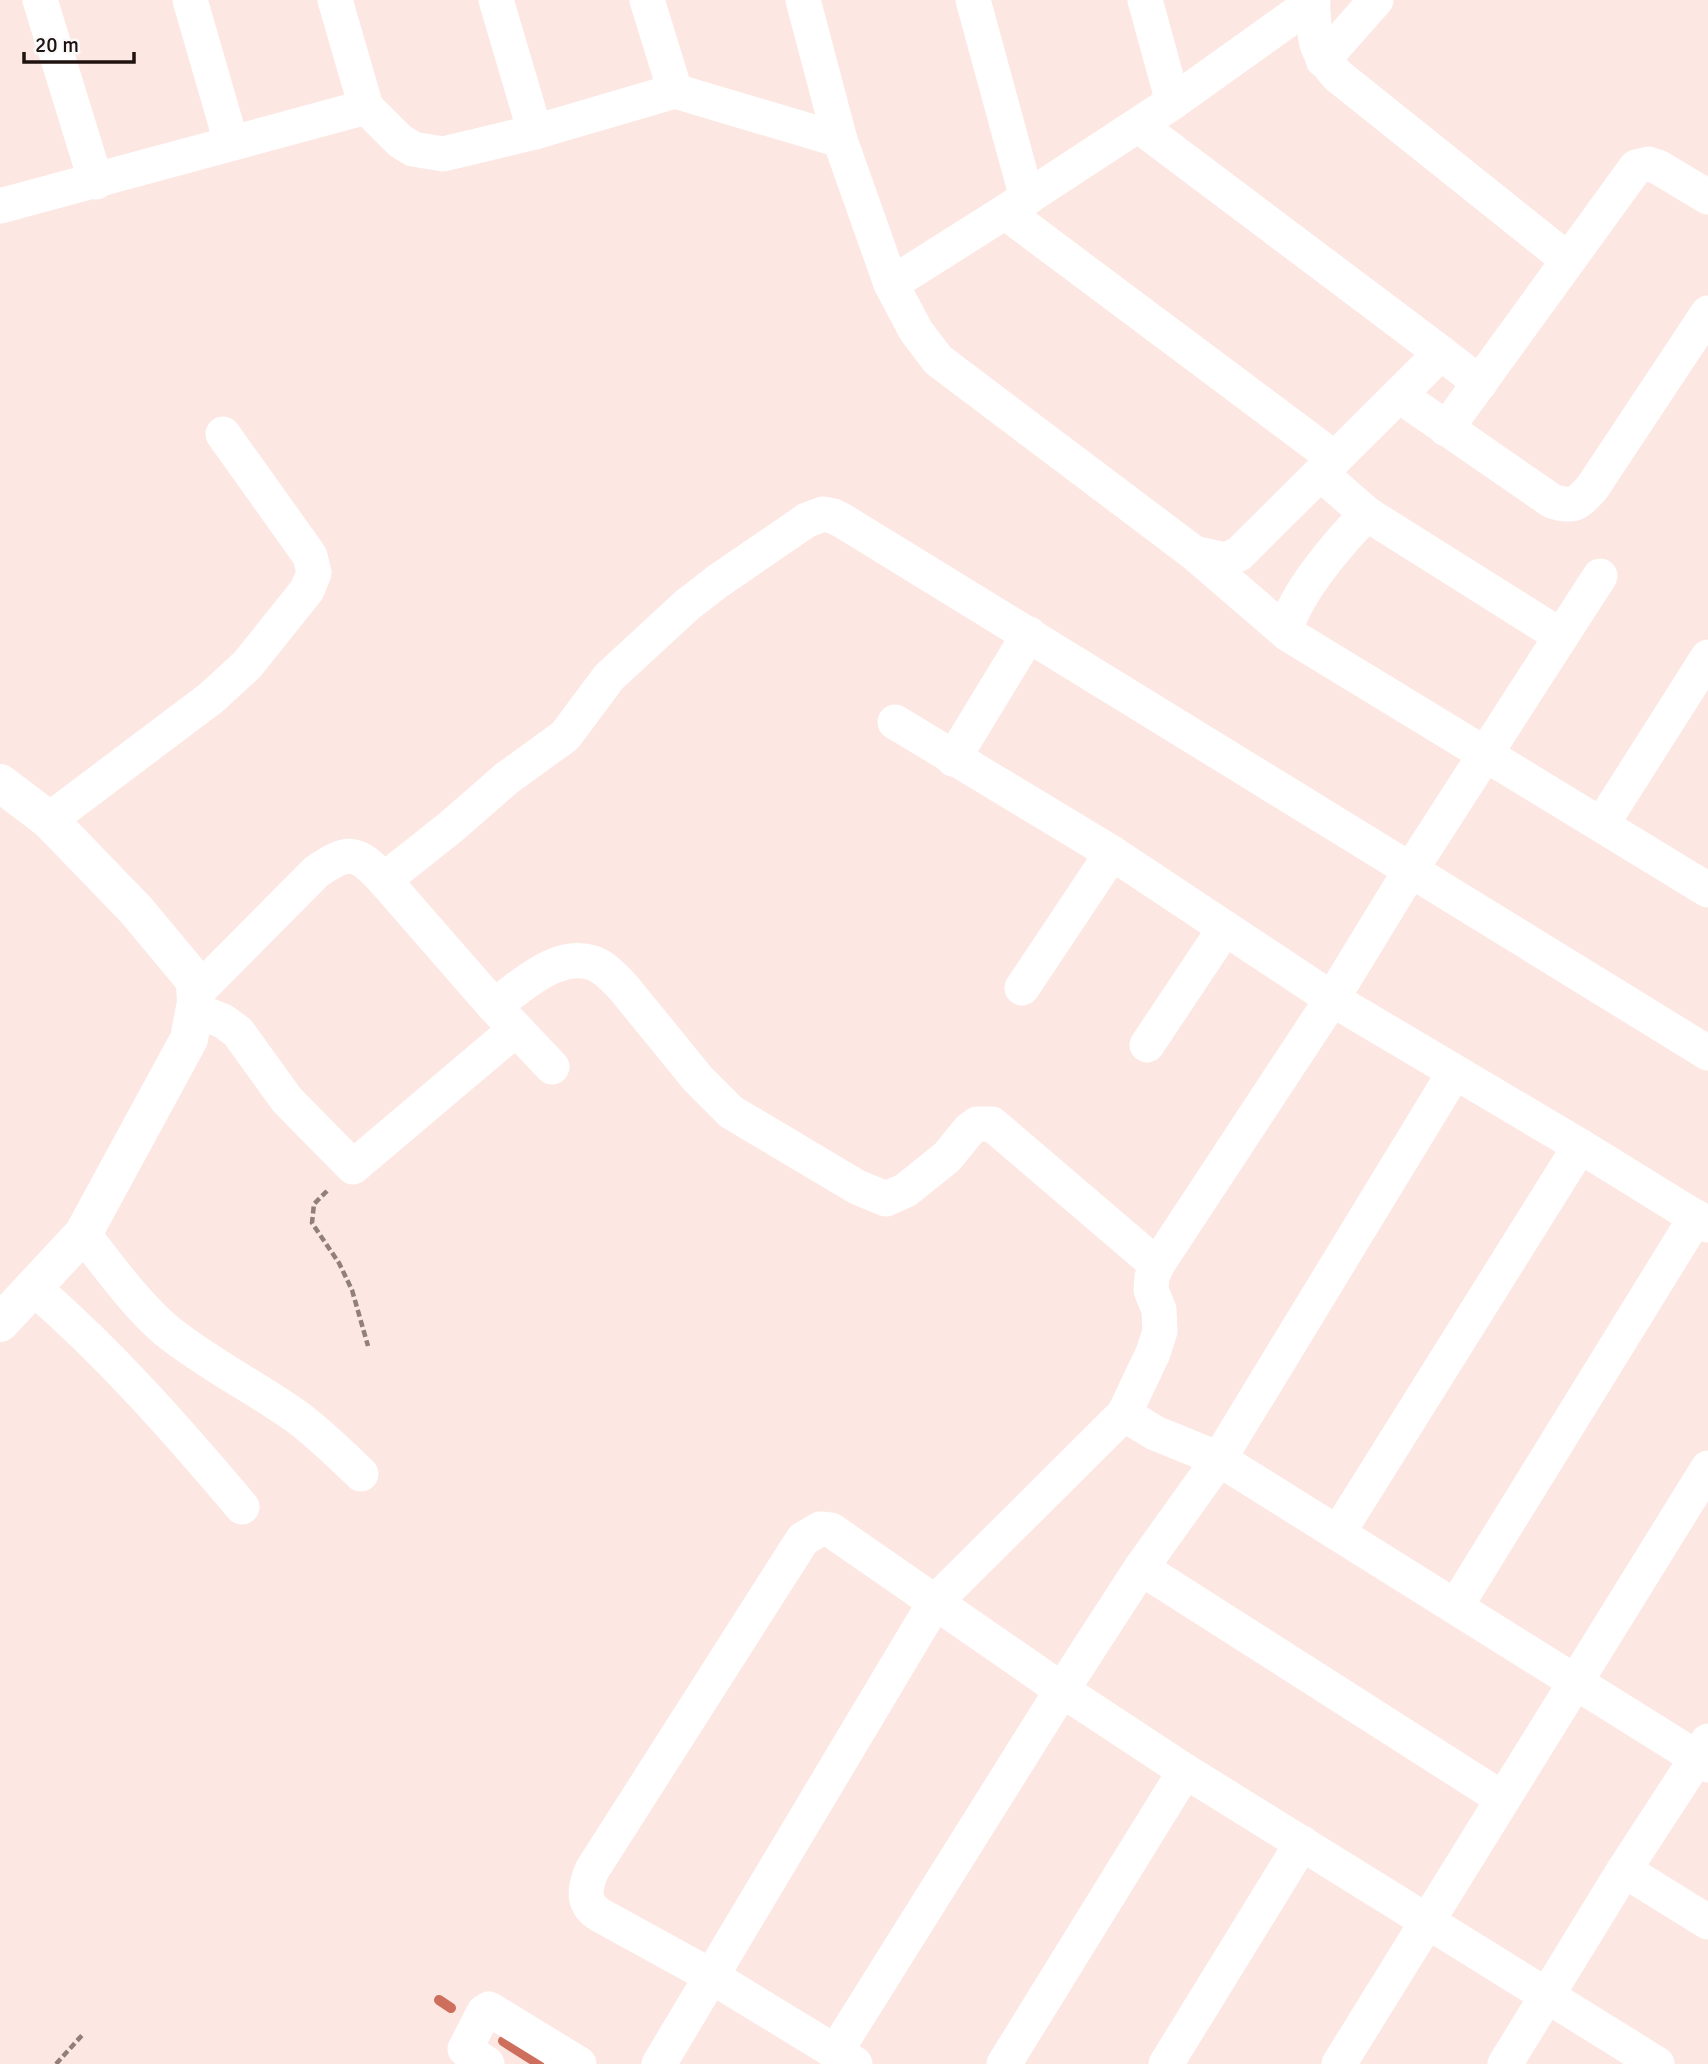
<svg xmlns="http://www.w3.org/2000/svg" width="1708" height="2064" font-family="Signika,sans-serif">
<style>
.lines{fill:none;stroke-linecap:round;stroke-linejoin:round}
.stream{stroke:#ce6f5d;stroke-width:10}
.path{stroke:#907f7b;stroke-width:4.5;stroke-dasharray:7 3.5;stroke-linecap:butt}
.minor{stroke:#fff;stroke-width:35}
.tertiary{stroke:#fff;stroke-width:38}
</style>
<rect width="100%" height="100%" fill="#fde7e2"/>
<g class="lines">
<!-- stream -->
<g class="stream">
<path d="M439,2000L451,2008"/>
<path d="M503,2041L539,2064"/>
</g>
<!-- path -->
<g class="path">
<path d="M327,1191L314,1204L312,1223L339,1263L352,1290L368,1346"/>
<path d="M56,2064L84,2033"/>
</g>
<!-- minor -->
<g class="minor">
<path d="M40,0L96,182"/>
<path d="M190,0L231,142"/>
<path d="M335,0L366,107L400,141L413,149L443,154L460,150L535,132L675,91L840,140"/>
<path d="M496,0L535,132"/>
<path d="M647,0L675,91"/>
<path d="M803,0L840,140L891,284L916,331L938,360L1194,553L1226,560L1239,554L1441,353L1480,383"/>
<path d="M973,0L1027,198"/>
<path d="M1145,0L1173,102"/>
<path d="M1312,0C1316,37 1310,46 1338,76L1568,260"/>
<path d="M1323,60L1376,0"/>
<path d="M1138,125L1441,353"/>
<path d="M0,206L366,107"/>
<path d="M1005,212L1334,458"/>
<path d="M891,284L1005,212L1173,102L1313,2"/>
<path d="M1400,396L1552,501C1574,508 1577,504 1592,488L1708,313"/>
<path d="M1446,429L1636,167L1649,164L1658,167L1708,197"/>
<path d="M1320,473L1367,514"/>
<path d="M1194,553L1288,634L1708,890"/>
<path d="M1286,632C1292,596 1341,540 1367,514L1561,636"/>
<path d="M895,722L1112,853L1332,999L1580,1146L1708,1225"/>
<path d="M953,759L1029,634"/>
<path d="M49,820L211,698L247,665L307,590L314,573L310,556L223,434"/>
<path d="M1602,824L1708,657"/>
<path d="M384,880L452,826L507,778L565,736L609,677L687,605L718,581L807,520L823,514L833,516L843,521L1708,1053"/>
<path d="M1022,988L1112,853"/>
<path d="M196,993L316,872C349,849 357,851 384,880L494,1006L552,1067"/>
<path d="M494,1006C521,987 556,951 593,963C605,967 615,979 623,987L698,1079L731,1112L857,1187L886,1199L906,1190L947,1157L969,1130L977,1124H992L1157,1265"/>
<path d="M195,1010L223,1021L238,1032L287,1100L353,1167L516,1029"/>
<path d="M1147,1045L1225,928"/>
<path d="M83,1234C108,1265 136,1305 167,1331C208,1364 255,1387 297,1417C320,1434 340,1454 361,1474"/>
<path d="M34,1288C112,1356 176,1429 242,1507"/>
<path d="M1124,1414L1155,1433L1219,1459L1708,1765"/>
<path d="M1338,1533L1580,1146"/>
<path d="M1141,1568L1503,1799"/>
<path d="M1456,1606L1696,1217"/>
<path d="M1624,1870L1708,1922"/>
<path d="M836,2051L1062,1690L1141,1568L1219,1459L1454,1073"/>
<path d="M487,2064L465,2049L484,2012L489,2009L579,2064"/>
<path d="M659,2064L935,1602L1124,1414L1153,1353L1160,1331L1159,1310L1151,1290L1152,1277L1157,1265L1332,999L1410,871L1600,576"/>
<path d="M855,2064L711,1976L600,1915C582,1904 584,1888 592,1870L803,1539L820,1529L831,1530L1062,1690L1185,1771L1657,2064"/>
<path d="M1004,2064L1185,1771"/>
<path d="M1166,2064L1302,1843"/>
<path d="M1339,2064L1708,1468"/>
<path d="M1505,2064L1624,1870L1708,1741"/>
</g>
<!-- tertiary -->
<path class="tertiary" d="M0,783L49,820L136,910L191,976L195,984L196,1002L189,1039L83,1234L0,1323"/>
</g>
<!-- scale -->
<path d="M24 52v10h110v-10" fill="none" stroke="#1f1310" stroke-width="3.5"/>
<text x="35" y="52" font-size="21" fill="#1f1310" stroke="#fafafa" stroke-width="5" paint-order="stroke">20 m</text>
</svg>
